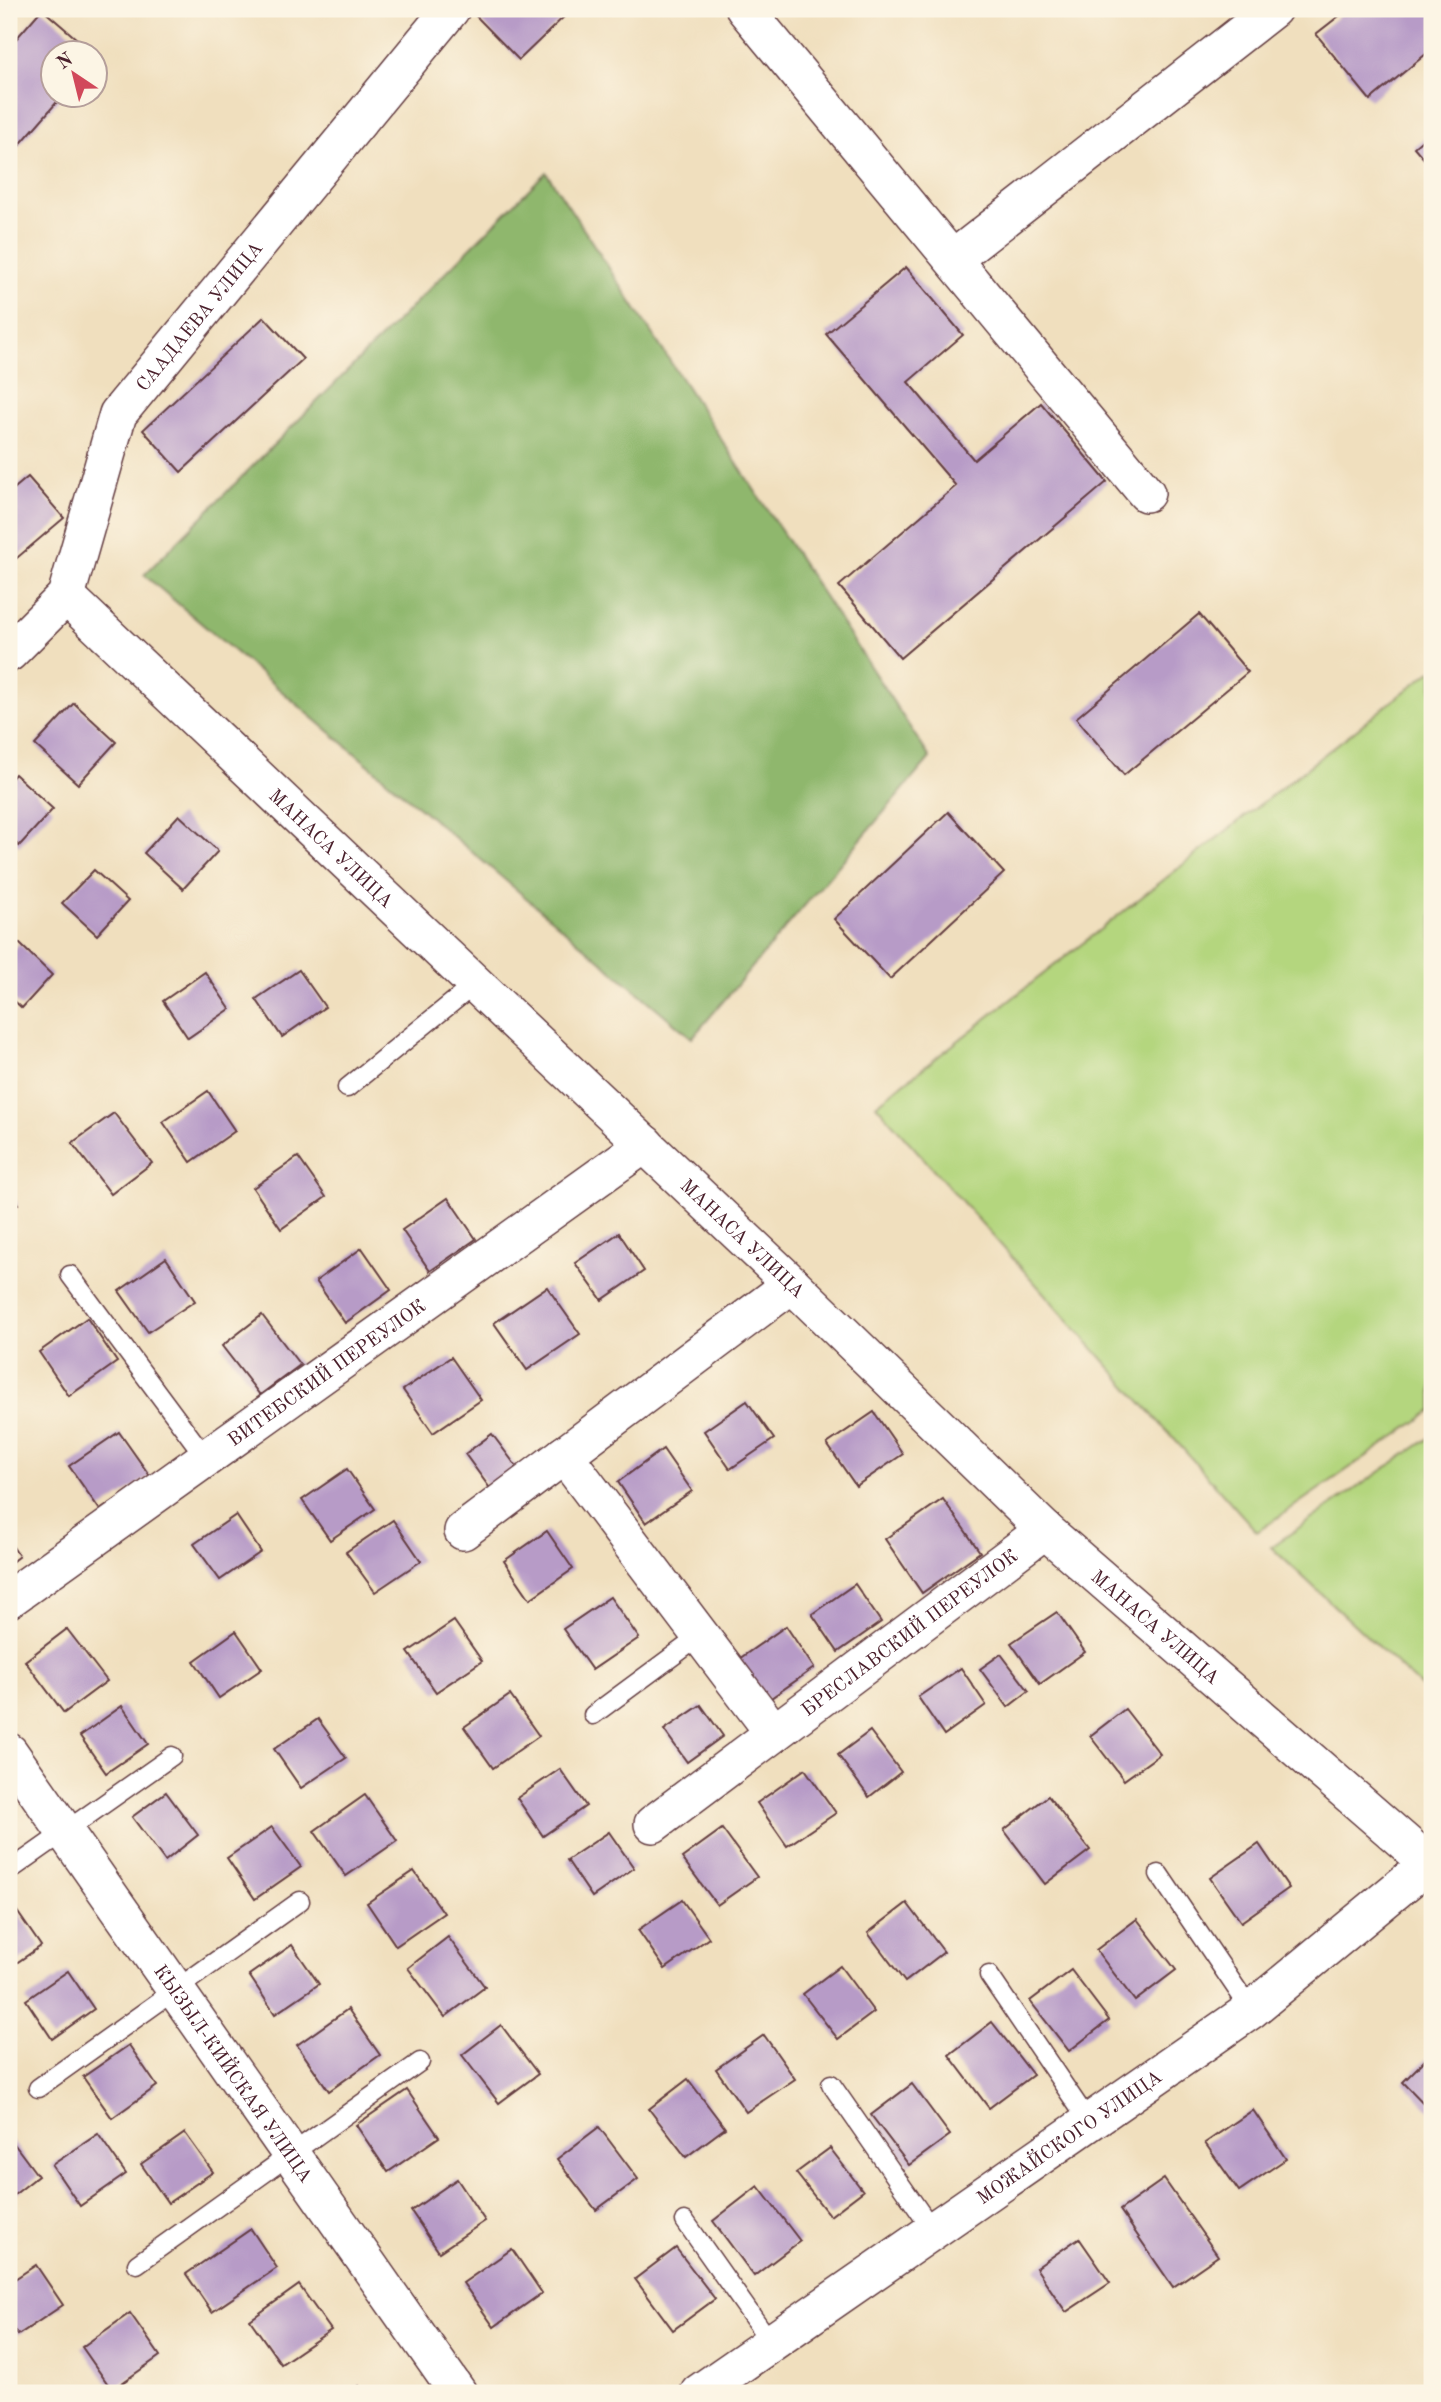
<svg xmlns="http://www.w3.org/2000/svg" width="1441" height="2402" font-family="'Old Standard TT',serif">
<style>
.green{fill:#b4d67e;stroke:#7f7a54;stroke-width:2}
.forest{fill:#8fb76d;stroke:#6c6b4c;stroke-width:2}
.building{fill:#b79bc7}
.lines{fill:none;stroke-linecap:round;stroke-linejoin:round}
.service-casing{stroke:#633c41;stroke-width:21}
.minor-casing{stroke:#633c41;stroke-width:40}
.service{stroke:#fff;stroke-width:18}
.minor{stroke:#fff;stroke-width:37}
.labels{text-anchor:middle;stroke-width:5;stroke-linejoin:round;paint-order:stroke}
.street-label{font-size:19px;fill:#4a1f2b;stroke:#fcf5e5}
</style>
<rect width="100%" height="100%" fill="#fcf5e5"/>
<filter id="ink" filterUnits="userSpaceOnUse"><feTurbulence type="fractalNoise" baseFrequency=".0143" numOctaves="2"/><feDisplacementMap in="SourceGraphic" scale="14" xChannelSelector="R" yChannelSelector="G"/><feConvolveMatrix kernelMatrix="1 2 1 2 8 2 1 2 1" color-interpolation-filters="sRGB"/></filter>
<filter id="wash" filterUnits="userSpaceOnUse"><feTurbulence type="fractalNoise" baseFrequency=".00686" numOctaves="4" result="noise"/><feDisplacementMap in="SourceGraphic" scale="28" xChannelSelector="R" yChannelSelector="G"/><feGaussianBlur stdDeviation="1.57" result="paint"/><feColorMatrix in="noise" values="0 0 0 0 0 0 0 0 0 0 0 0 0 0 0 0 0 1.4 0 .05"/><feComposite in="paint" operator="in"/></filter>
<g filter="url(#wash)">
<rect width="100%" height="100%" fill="#f0dfbe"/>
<!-- green -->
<g class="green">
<path d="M1432,670V1411L1257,1532L876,1105Z"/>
<path d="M1432,1436V1697L1271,1547Z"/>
</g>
<!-- forest -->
<path class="forest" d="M546,172L930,758L692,1038L144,575Z"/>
<g id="blocks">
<!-- building -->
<g class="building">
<path d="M42,9L92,52H52V94H64L9,157V47Z"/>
<path d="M477,9H572L519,60L473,13Z"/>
<path d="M1348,9H1432V49L1370,100L1316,34Z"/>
<path d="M1432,132V168L1414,147Z"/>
<path d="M906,267L963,335L908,382L974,460L1041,403L1107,482L900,658L839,586L956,486L826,334Z"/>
<path d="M264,317L303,359L181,472L143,430Z"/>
<path d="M28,477L64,518L11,563L9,493Z"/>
<path d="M1199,614L1248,672L1124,775L1076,718Z"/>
<path d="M74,703L116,742L78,784L35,745Z"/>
<path d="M15,774L53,809L19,846L9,837V781Z"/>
<path d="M948,812L1004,873L890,979L834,919Z"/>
<path d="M179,815L218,851L183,889L144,853Z"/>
<path d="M94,870L128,901L97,935L62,903Z"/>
<path d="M19,943L52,975L22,1008L9,996V954Z"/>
<path d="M299,970L325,1007L282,1037L256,999Z"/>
<path d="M205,972L230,1009L188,1038L163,1001Z"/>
<path d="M208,1091L235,1131L191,1162L163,1122Z"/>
<path d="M114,1113L152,1163L111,1194L72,1143Z"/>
<path d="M298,1157L326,1197L281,1229L253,1188Z"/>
<path d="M9,1191L18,1204L9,1211Z"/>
<path d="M448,1198L476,1239L430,1271L402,1230Z"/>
<path d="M619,1233L644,1271L602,1300L575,1263Z"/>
<path d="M362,1248L391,1290L345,1323L316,1281Z"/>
<path d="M166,1258L195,1301L148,1332L119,1291Z"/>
<path d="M547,1287L580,1334L527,1370L494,1323Z"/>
<path d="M262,1315L300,1365L260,1395L222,1346Z"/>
<path d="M87,1318L117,1362L69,1396L39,1352Z"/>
<path d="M451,1357L481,1400L433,1433L403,1390Z"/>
<path d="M747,1401L774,1439L730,1469L704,1431Z"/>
<path d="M874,1412L903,1454L856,1486L827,1444Z"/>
<path d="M119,1432L150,1476L100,1510L69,1466Z"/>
<path d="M492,1434L519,1470L492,1491L465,1454Z"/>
<path d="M663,1449L692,1491L646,1523L618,1482Z"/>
<path d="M347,1469L375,1509L330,1540L302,1500Z"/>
<path d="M943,1499L980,1552L922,1593L885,1539Z"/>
<path d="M236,1515L261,1552L220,1580L194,1544Z"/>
<path d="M393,1520L421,1561L375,1592L346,1552Z"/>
<path d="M547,1531L573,1569L530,1599L504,1561Z"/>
<path d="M9,1541L19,1556L9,1564Z"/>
<path d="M855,1584L881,1622L838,1652L812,1614Z"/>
<path d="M610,1597L639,1638L592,1670L563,1629Z"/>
<path d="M1057,1612L1085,1652L1040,1684L1011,1643Z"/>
<path d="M454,1621L482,1661L436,1692L408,1652Z"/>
<path d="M786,1626L814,1668L768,1700L739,1659Z"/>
<path d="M67,1629L107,1681L64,1713L25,1661Z"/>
<path d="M236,1631L262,1669L219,1698L194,1661Z"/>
<path d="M1001,1654L1029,1691L1008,1707L980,1669Z"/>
<path d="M961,1668L986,1705L944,1735L918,1697Z"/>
<path d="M510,1695L539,1736L493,1768L464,1727Z"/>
<path d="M701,1705L723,1736L687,1762L664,1730Z"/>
<path d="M122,1706L148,1744L106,1773L80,1736Z"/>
<path d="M1125,1709L1160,1754L1124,1780L1090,1736Z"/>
<path d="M318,1719L346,1758L301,1788L274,1749Z"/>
<path d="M870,1731L901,1772L869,1797L838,1755Z"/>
<path d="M560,1769L586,1806L543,1836L517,1798Z"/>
<path d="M805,1769L836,1813L787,1846L757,1803Z"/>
<path d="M166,1792L198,1835L165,1861L132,1817Z"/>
<path d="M365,1795L397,1841L346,1876L314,1831Z"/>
<path d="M1048,1796L1090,1850L1045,1884L1004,1830Z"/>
<path d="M272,1827L301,1867L255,1899L227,1858Z"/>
<path d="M722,1829L757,1877L717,1905L682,1858Z"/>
<path d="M609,1832L634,1868L592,1897L567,1860Z"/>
<path d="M1259,1844L1289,1888L1241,1922L1210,1878Z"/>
<path d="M414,1871L444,1913L396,1946L367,1903Z"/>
<path d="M682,1900L709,1938L665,1969L638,1930Z"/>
<path d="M907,1903L944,1952L905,1982L868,1933Z"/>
<path d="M12,1904L41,1946L9,1968V1906Z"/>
<path d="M1137,1919L1176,1970L1135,2001L1096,1950Z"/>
<path d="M448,1937L485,1987L445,2017L408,1968Z"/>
<path d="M292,1945L319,1984L275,2014L249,1975Z"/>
<path d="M840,1966L874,2012L838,2039L803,1994Z"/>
<path d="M1071,1970L1109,2020L1069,2051L1030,2001Z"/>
<path d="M68,1971L94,2009L52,2039L26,2000Z"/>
<path d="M348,2009L380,2055L329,2091L297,2045Z"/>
<path d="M992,2022L1033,2075L989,2108L949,2055Z"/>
<path d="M501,2025L538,2074L499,2103L462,2055Z"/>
<path d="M764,2035L795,2079L746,2112L716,2069Z"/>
<path d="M129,2045L157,2086L112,2118L83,2077Z"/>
<path d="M1432,2053V2112L1403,2082Z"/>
<path d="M688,2079L725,2128L686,2157L649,2109Z"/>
<path d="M912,2084L950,2135L909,2165L871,2115Z"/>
<path d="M407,2090L439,2137L388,2172L356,2125Z"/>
<path d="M1253,2110L1286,2159L1239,2191L1205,2143Z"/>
<path d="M599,2127L638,2179L596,2210L557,2159Z"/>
<path d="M185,2133L213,2172L168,2203L141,2164Z"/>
<path d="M98,2134L126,2174L80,2206L52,2165Z"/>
<path d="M9,2137L38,2176L9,2199Z"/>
<path d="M830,2148L863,2191L830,2216L796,2173Z"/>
<path d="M457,2179L485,2221L439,2252L411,2211Z"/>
<path d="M1164,2179L1218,2256L1173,2287L1120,2210Z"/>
<path d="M758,2186L800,2241L754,2276L713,2221Z"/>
<path d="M251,2229L277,2268L212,2312L186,2274Z"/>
<path d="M1079,2238L1110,2283L1066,2312L1036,2268Z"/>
<path d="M676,2248L715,2299L673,2330L635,2279Z"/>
<path d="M512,2249L542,2293L494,2327L463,2283Z"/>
<path d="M36,2265L63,2305L18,2335L9,2322V2283Z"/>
<path d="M299,2285L331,2330L281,2364L250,2320Z"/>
<path d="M130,2313L160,2356L112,2390L82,2347Z"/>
<path d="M359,2386L364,2393H349Z"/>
</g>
</g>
</g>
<g filter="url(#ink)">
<use href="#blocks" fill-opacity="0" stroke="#633c41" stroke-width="2"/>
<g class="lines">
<!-- service casing -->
<g class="service-casing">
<g id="service">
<path d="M347,1088L475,984"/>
<path d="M70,1275L206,1458"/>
<path d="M593,1715L700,1636"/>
<path d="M9,1871L172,1756"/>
<path d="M1159,1874L1251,2010"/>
<path d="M989,1975L1089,2122"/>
<path d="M831,2084L933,2231"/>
<path d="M38,2088L300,1901"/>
<path d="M685,2221L771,2343"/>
<path d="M137,2264L420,2062"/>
</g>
</g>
<!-- minor casing -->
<g class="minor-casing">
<g id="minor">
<path d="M745,9L1146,493"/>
<path d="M953,259L1273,9"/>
<path id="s1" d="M66,596L792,1284L1045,1530L1432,1866"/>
<path id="s2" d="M9,653L66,596L118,414L451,9"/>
<path d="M564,1455L774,1733"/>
<path d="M463,1531L792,1284"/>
<path id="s3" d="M9,1599L645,1144"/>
<path id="s4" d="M9,1752L458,2393"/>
<path id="s5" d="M653,1824L1045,1530"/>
<path id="s6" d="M699,2393L1251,2010L1428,1864"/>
</g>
</g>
<!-- service -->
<use href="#service" class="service"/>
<!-- minor -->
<use href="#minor" class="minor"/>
</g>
</g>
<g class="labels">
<!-- street labels -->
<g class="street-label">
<text dy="7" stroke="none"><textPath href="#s2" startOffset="397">СААДАЕВА УЛИЦА</textPath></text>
<text dy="7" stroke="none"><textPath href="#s1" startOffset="366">МАНАСА УЛИЦА</textPath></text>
<text dy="7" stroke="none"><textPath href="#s1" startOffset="933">МАНАСА УЛИЦА</textPath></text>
<text dy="7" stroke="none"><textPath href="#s3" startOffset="390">ВИТЕБСКИЙ ПЕРЕУЛОК</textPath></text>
<text dy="7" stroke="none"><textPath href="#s1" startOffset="1500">МАНАСА УЛИЦА</textPath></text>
<text dy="7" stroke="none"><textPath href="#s5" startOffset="320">БРЕСЛАВСКИЙ ПЕРЕУЛОК</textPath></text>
<text dy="7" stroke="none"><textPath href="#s4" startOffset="392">КЫЗЫЛ-КИЙСКАЯ УЛИЦА</textPath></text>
<text dy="7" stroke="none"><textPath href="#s6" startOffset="450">МОЖАЙСКОГО УЛИЦА</textPath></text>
</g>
</g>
<!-- margin -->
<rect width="1441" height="2402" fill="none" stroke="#fcf5e5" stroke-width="35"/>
<!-- north arrow -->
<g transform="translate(74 74) rotate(325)"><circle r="33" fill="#fcf5e5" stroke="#b59f9b" stroke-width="2"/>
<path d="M0-5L12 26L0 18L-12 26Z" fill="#d1495b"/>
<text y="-10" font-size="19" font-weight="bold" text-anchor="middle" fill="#4a1f2b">N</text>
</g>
</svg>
